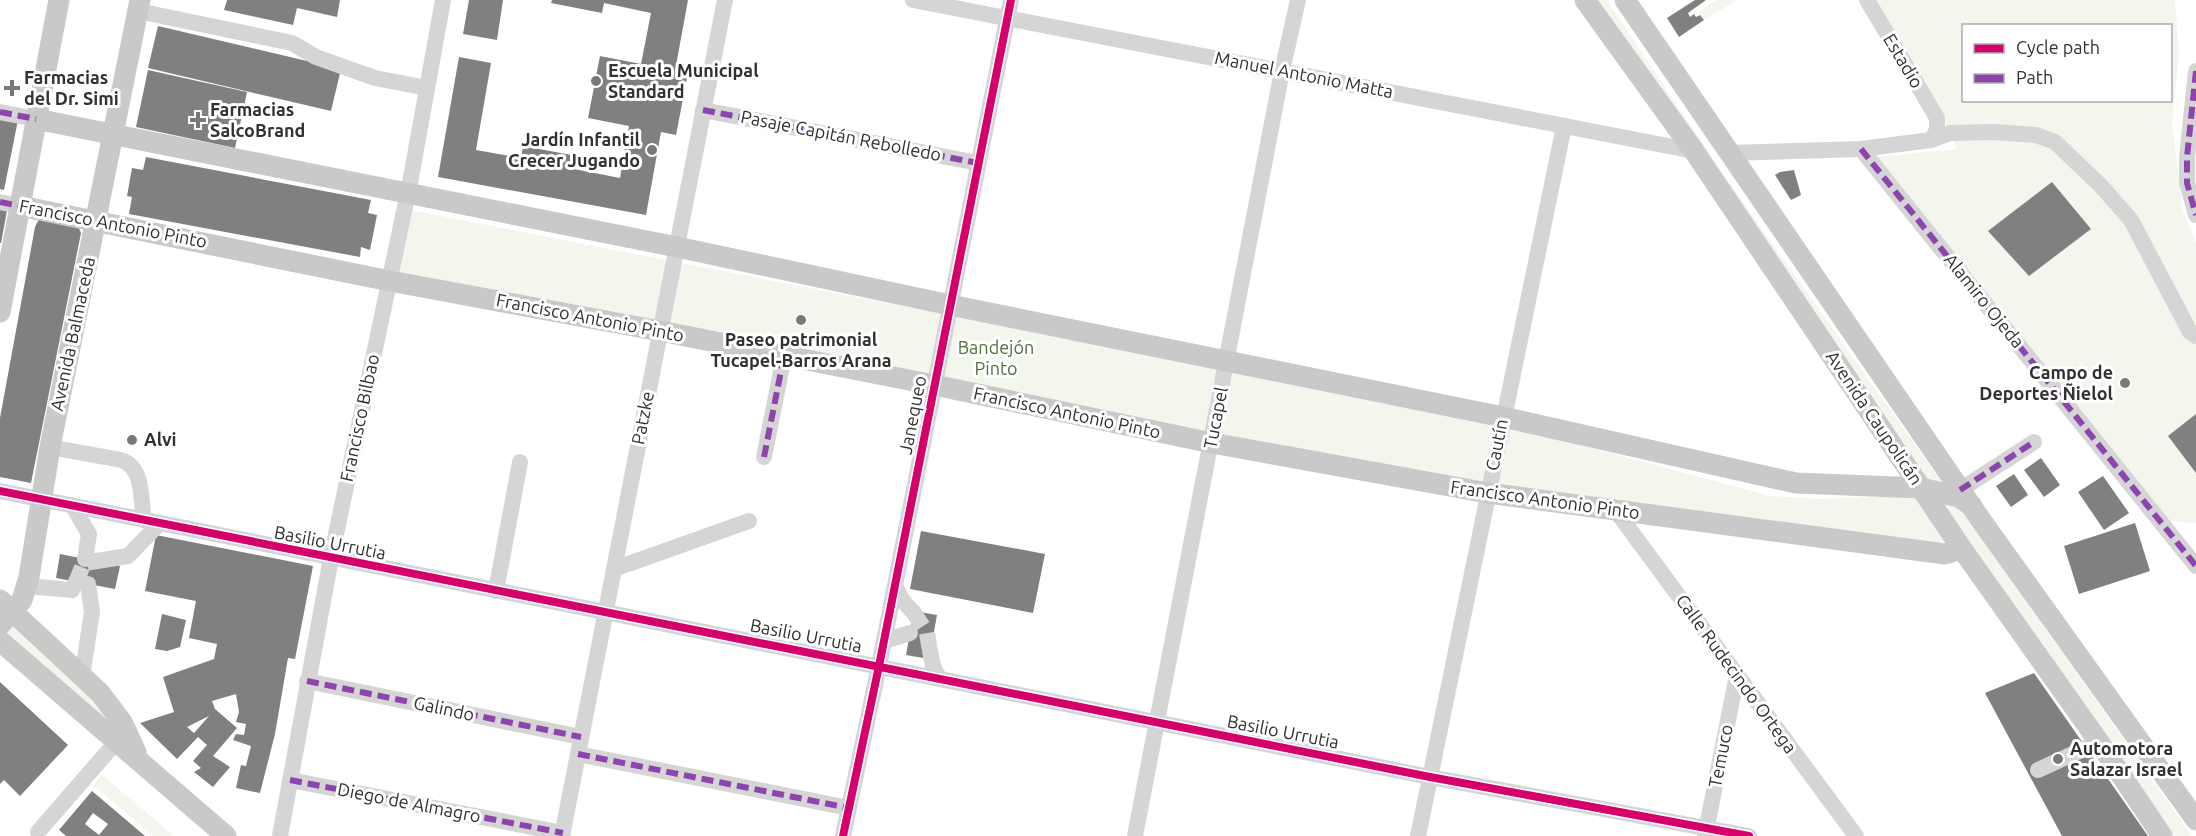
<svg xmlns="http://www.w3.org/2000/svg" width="2196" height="836" font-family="Ubuntu,sans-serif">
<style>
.green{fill:#f2f6ed;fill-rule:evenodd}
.building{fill:#808080;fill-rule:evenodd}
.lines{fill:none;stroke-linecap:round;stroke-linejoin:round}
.minor-tunnel{stroke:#d6d6d6;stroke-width:16;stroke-dasharray:16 8;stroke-linecap:butt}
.minor{stroke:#d5d5d5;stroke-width:16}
.major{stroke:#c9c9c9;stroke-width:21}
.quiet{stroke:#8e44ad;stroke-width:6;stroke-dasharray:12 6;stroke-linecap:butt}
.cycleway-casing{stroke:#fff;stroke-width:11}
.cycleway{stroke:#d6006c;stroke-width:8}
.poi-dot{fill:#797979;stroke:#fff;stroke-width:2}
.labels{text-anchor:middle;stroke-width:6;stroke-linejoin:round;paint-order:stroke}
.street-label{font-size:18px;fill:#313131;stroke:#fff}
.poi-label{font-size:18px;font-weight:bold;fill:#313131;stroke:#fff;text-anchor:start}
.park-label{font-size:18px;fill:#53713b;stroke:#fff}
</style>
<rect width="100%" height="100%" fill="#fff"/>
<!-- green -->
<g class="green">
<path d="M1593,0H1607L1716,164L2192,836H2172L1984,562Z"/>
<path d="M1717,0H1737L1704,20L1699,12Z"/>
<path d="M1876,0H2175L2179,52L2172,124L2183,211L2196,244V523L2163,521L1875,157L1957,149L1944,120L1945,118ZM1964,26H2170V100H1964Z"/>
<path d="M410,210L994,324L1527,431L1771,496L1817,499L1909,496L1920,499L1949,537L1941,544L1449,480L396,272Z"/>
<path d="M14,623L97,700L122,737L2,634Z"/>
<path d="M102,775L174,836H153L93,785Z"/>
</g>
<!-- building -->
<g class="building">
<path d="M227,0H340L337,17L297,8L293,25L224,10Z"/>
<path d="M469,0H503L497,40L463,34Z"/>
<path d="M552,0H688L675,71L688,73L676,135L661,132L646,215L438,177L459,57L491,63L476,150L521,158L523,146L577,156L574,169L620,178L629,126L588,118L600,56L641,64L651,13L604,3L602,13L551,3Z"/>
<path d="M1695,0H1706L1688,13L1690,17L1694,14L1696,17L1700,15L1704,20L1679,37L1667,18Z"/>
<path d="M158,26L341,69L331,111L148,68Z"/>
<path d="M148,70L247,92L235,148L136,127Z"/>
<path d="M0,117L18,120L4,190L0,189Z"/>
<path d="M146,157L371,200L368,213L377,215L370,250L361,247L360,257L129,214L132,197L127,196L132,168L143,170Z"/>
<path d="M1794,170L1801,195L1791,200L1775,175L1780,172Z"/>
<path d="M2052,182L2091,229L2029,276L1988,231Z"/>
<path d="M0,204L8,205L1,243H0Z"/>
<path d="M39,219L78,226L81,233L31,483L0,477V418L35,227Z"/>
<path d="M2196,414V473L2168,436Z"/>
<path d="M2041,458L2060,485L2044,497L2024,470Z"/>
<path d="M2014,474L2028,495L2011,507L1996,486Z"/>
<path d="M2103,476L2129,513L2104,530L2078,492Z"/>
<path d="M2135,523L2150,571L2079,594L2064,546Z"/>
<path d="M921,531L1045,554L1033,613L910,589Z"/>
<path d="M156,535L313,566L295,659L288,658L275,734L260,793L236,788L241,765L246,766L251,746L233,740L236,734L244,735L246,724L236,722L239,712L236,694L212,701L215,709L237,728L213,756L230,767L213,787L194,772L201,768L193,761L207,745L198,737L177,759L140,723L174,712L163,677L214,659L217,644L189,638L196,601L145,591ZM209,716L194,733L187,727Z"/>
<path d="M60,554L120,566L115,589L56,578Z"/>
<path d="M914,611L937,615L929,659L906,655Z"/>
<path d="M162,614L186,620L180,647L167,651L155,649Z"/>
<path d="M2034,673L2141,826L2148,836H2062L1985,693Z"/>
<path d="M0,682L68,745L20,796L4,780L0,784Z"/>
<path d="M92,791L145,836H66L59,830ZM93,813L108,824L99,835L85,824Z"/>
</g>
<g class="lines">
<!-- minor-tunnel -->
<g class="minor-tunnel">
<path d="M76,582L84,563L97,561"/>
<path d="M914,613L927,633L930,651"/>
</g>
<!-- minor -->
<g class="minor">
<path d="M913,0L1694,151"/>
<path d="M138,11L292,43L316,57L375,78L427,88"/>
<path d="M2196,71L2187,157V183L2196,215"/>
<path d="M703,110L978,163"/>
<path d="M0,112L36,119"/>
<path d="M1931,140L1950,133L1994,132L2036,135L2055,142L2101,186L2131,220L2190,332L2196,336"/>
<path d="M1861,149L2196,566"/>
<path d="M1729,153L1861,149L1931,140L1937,130V118L1867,0"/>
<path d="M0,202L20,206"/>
<path d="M50,447L121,460C145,468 140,500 144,520"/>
<path d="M764,457L784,356"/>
<path d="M1960,490L2034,442"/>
<path d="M0,491L1430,777L1749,836"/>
<path d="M72,505L89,534L85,559"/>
<path d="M1616,511L1856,836"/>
<path d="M97,561L128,556L160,523"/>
<path d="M614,569L749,521"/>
<path d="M27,586L72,590L76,582"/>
<path d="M895,586L903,601L914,613"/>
<path d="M496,591L520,462"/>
<path d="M884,641L910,633"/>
<path d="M930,651L933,666L939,678"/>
<path d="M82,677L92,612L88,584"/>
<path d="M307,681L581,737"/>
<path d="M578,754L849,808"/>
<path d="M2038,770L2099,742"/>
<path d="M290,780L563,833"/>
<path d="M38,832L117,741"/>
<path d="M280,836L331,558L410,183L443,0"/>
<path d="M562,836L725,0"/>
<path d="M843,836L879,666L1011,0"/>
<path d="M1135,836L1282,71L1298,0"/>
<path d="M1418,836L1564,126"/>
<path d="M1705,836L1737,675"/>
</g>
<!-- major -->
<g class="major">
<path d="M1585,0L1694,151L1962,549L2099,742L2162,836"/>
<path d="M1625,0L1983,523L2196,820"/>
<path d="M36,119L677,247L950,305L1503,417L1796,483L1921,488L1959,497L1972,506"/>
<path d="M20,206L390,281L660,331L934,385L1212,443L1488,493L1945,554L1962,549"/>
<path d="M0,312L59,0"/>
<path d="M0,600L100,693L122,722L136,752"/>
<path d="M0,625L22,600L29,577L50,447L140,0"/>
<path d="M0,641L226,836"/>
</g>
<!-- quiet -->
<g class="quiet">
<path d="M2196,71L2187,157V183L2196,215"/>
<path d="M703,110L978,163"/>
<path d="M0,112L36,119"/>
<path d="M1861,149L2196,566"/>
<path d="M0,202L20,206"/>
<path d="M764,457L784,356"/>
<path d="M1960,490L2034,442"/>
<path d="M307,681L581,737"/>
<path d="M578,754L849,808"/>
<path d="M290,780L563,833"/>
</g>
<!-- cycleway casing -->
<g class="cycleway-casing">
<g id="cycleway">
<path d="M0,491L1430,777L1749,836"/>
<path d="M843,836L879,666L1011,0"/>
</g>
</g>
<!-- cycleway -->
<use href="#cycleway" class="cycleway"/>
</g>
<!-- markers -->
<g class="poi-dot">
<circle cx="596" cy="81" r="6"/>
<path d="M9 79h6v6h6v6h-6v6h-6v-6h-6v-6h6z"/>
<path d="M195 111h6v6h6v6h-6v6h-6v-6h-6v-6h6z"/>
<circle cx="652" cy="150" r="6"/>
<circle cx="801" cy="320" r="6"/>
<circle cx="2125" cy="383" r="6"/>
<circle cx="132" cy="440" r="6"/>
<circle cx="2058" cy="759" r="6"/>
</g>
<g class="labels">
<!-- street labels -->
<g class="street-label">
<text transform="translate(1903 61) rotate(59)" y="6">Estadio</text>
<text transform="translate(1304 75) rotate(11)" y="6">Manuel Antonio Matta</text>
<text transform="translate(841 136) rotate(11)" y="6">Pasaje Capitán Rebolledo</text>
<text transform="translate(113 224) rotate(11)" y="6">Francisco Antonio Pinto</text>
<text transform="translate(1984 301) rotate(51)" y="6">Alamiro Ojeda</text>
<text transform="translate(590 318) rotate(11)" y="6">Francisco Antonio Pinto</text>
<text transform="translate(73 334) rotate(-78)" y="6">Avenida Balmaceda</text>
<text transform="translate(1067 413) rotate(12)" y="6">Francisco Antonio Pinto</text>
<text transform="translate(913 415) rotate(-79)" y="6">Janequeo</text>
<text transform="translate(360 418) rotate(-78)" y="6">Francisco Bilbao</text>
<text transform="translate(643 418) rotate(-79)" y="6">Patzke</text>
<text transform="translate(1216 418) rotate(-79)" y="6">Tucapel</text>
<text transform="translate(1874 418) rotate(56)" y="6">Avenida Caupolicán</text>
<text transform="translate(1497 445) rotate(-79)" y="6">Cautín</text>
<text transform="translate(1545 500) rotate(8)" y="6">Francisco Antonio Pinto</text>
<text transform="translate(330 543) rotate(11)" y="6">Basilio Urrutia</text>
<text transform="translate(806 636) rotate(11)" y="6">Basilio Urrutia</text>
<text transform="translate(1736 674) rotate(54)" y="6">Calle Rudecindo Ortega</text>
<text transform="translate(444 709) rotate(12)" y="6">Galindo</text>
<text transform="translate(1283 732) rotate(11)" y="6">Basilio Urrutia</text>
<text transform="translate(1721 756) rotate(-79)" y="6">Temuco</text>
<text transform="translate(409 803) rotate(11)" y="6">Diego de Almagro</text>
</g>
<!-- poi labels -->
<g class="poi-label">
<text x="608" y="77">Escuela Municipal<tspan x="608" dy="21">Standard</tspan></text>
<text x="24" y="84">Farmacias<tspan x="24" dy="21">del Dr. Simi</tspan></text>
<text x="210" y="116">Farmacias<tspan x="210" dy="21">SalcoBrand</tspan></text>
<text x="640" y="146" text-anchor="end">Jardín Infantil<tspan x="640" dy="21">Crecer Jugando</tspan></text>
<text x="801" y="346" text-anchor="middle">Paseo patrimonial<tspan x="801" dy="21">Tucapel-Barros Arana</tspan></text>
<text x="2113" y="379" text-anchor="end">Campo de<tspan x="2113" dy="21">Deportes Ñielol</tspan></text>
<text x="144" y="446">Alvi</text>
<text x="2070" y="755">Automotora<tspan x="2070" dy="21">Salazar Israel</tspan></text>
</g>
<!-- park labels -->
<g class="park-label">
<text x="996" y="354">Bandejón<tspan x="996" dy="21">Pinto</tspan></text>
</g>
</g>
<!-- legend -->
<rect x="1962" y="24" width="210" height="78" fill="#ffffff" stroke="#adadad" stroke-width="1.5"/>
<rect x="1974" y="44" width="30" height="9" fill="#d6006c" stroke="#adadad" stroke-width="1.5"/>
<text x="2016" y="54" font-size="18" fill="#313131">Cycle path</text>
<rect x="1974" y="74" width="30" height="9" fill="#8e44ad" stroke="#adadad" stroke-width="1.5"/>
<text x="2016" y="84" font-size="18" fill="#313131">Path</text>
</svg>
